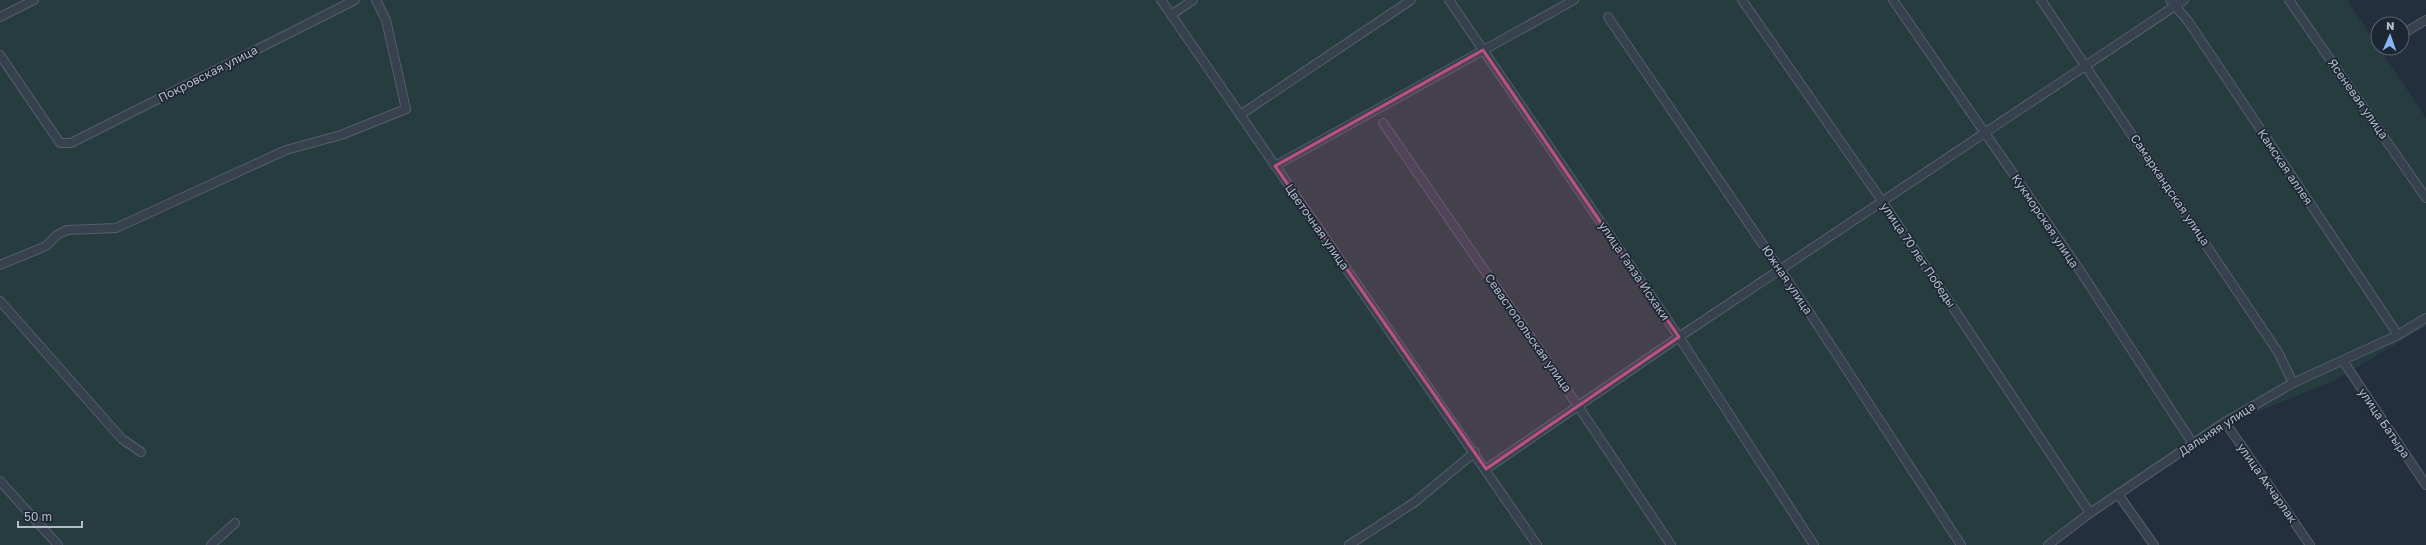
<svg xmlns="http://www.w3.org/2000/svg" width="2426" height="545" font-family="'Golos Text',sans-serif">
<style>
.green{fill:#263c3f}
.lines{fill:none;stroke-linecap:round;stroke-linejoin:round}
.minor-casing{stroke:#565f6c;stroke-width:10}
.minor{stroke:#38414e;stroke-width:8}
.marked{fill:#bd5182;fill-opacity:0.2;stroke:#bd5182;stroke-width:3;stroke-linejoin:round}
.labels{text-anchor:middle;stroke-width:3.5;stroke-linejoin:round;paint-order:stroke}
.street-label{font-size:12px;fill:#b4bcc9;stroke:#1d2633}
</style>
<rect width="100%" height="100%" fill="#242f3e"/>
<!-- green -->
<path class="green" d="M0,0H2347L2426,118V326L2334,381L2214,429L2042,545H0Z"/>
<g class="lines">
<!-- minor casing -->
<g class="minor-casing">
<g id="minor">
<path d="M1161,0L1537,545"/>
<path d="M1449,0L1679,337L1814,545"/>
<path d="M1742,0L1882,201L2090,513"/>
<path d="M1893,0L2077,266L2193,444"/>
<path d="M2041,0L2278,352L2293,383"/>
<path d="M2170,0L2188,21L2398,335"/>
<path d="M2289,0L2426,198"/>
<path d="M1171,15L1193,0"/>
<path d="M0,17L34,0"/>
<path d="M1608,17L1813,318L1961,545"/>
<path d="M2402,34L2426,20"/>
<path d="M0,55L60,143H71L355,0"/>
<path d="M1240,115L1411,0"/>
<path d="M1383,123L1578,406L1671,545"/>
<path d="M1275,166L1574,0"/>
<path d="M0,265L46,246L57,235L67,230L116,228L286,150L341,135L406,109L386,20L376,0"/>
<path d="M0,301L122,439L141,452"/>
<path d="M2343,361L2426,485"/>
<path d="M2225,422L2310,545"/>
<path d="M1486,469L1679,337L2184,0"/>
<path d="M0,481L58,545"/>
<path d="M2118,494L2154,545"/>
<path d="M211,545L235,523"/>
<path d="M1349,545L1415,502L1475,452"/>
<path d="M2048,545L2090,513L2225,422L2293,383L2398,335L2426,318"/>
</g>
</g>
<!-- minor -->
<use href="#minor" class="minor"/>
</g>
<!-- marked area -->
<path class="marked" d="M1483,50L1679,337L1486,469L1275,166Z"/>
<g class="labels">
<!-- street labels -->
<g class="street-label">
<text transform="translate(208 74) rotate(-27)" y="4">Покровская улица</text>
<text transform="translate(2358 99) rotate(55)" y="4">Ясеневая улица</text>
<text transform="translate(2285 167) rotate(56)" y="4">Камская аллея</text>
<text transform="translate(2170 190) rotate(56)" y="4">Самаркандская улица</text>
<text transform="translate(2045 221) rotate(56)" y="4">Кукморская улица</text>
<text transform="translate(1317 227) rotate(55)" y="4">Цветочная улица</text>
<text transform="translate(1918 255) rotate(56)" y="4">улица 70 лет Победы</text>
<text transform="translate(1634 271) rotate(56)" y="4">улица Гаяза Исхаки</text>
<text transform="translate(1787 280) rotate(56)" y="4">Южная улица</text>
<text transform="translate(1528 333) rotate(55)" y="4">Севастопольская улица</text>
<text transform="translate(2384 423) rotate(56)" y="4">улица Батыра</text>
<text transform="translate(2217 429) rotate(-33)" y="4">Дальняя улица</text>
<text transform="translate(2267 483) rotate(55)" y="4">улица Акчарлак</text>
</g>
</g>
<!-- north arrow -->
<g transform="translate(2390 36) rotate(2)"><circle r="19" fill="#1d2633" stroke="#59626f"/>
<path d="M0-3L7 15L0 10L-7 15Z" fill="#8ab4f8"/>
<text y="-6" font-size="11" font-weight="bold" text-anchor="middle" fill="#b4bcc9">N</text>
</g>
<!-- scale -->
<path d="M18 521v6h64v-6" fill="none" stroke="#b4bcc9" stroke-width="2"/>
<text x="24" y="521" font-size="12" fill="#b4bcc9" stroke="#1d2633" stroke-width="3" paint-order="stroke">50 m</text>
</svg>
